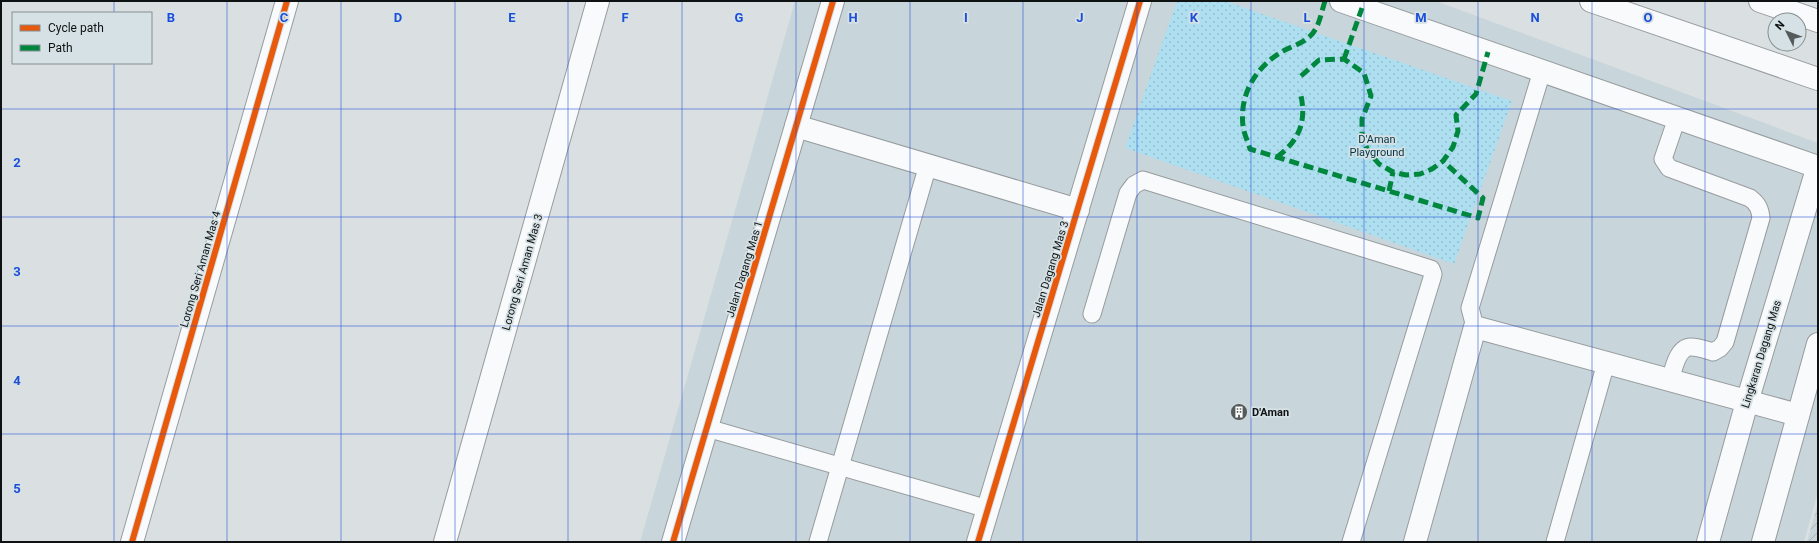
<svg xmlns="http://www.w3.org/2000/svg" width="1819" height="543" font-family="Roboto,sans-serif">
<style>
.built{fill:#c8d5da}
.industrial{fill:url(#industrial-furrows)}
.park{fill:url(#park-dots)}
.lines{fill:none;stroke-linecap:round;stroke-linejoin:round}
.lane-casing{stroke:#979c9e;stroke-width:19}
.street-casing{stroke:#979c9e;stroke-width:24}
.secondary-casing{stroke:#979c9e;stroke-width:24}
.lane{stroke:#f9fafb;stroke-width:17}
.street{stroke:#f9fafb;stroke-width:22}
.secondary{stroke:#f9fafb;stroke-width:22}
.quiet{stroke:#00873e;stroke-width:5;stroke-dasharray:10 5;stroke-linecap:butt}
.cycleway-casing{stroke:#d6e1e5;stroke-width:8}
.cycleway{stroke:#e8590c;stroke-width:6}
.grid{fill:none;stroke:#1d4ed8;stroke-width:1;stroke-opacity:0.55}
.labels{text-anchor:middle;stroke-width:3.5;stroke-linejoin:round;paint-order:stroke}
.park-label{font-size:11px;fill:#033644;stroke:#d6e1e5}
.street-label{font-size:11px;fill:#0e1213;stroke:#d6e1e5}
.poi-label{font-size:11px;font-weight:bold;fill:#0e1213;stroke:#d6e1e5;text-anchor:start}
.grid-label{font-size:13px;text-anchor:middle;font-weight:bold;fill:#1d4ed8;stroke:#d6e1e5;stroke-width:3.5;stroke-linejoin:round;paint-order:stroke}
</style>
<defs>
<pattern id="industrial-furrows" width="10" height="10" patternUnits="userSpaceOnUse"><rect width="10" height="10" fill="#c8d5da"/><path d="M-1 1l2-2M0 10L10 0M9 11l2-2" fill="none" stroke="#abb6ba"/></pattern>
<pattern id="park-dots" width="8" height="8" patternUnits="userSpaceOnUse"><rect width="8" height="8" fill="#aedff0"/><path d="M2 2h.1M6 6h.1" fill="none" stroke="#94becd" stroke-width="1.8" stroke-linecap="round"/></pattern>
</defs>
<rect width="100%" height="100%" fill="#dae0e2"/>
<!-- built -->
<path class="built" d="M795,1H1436L1818,143V492L1804,542H640Z"/>
<!-- industrial -->
<path class="industrial" d="M1818,503V542H1807Z"/>
<!-- park -->
<path class="park" d="M1177,1H1225L1512,101L1454,264L1125,148Z"/>
<g class="lines">
<!-- lane casing -->
<g class="lane-casing">
<g id="lane">
<path d="M1092,314L1128,193L1134,185L1143,180L1431,269L1433,274L1432,278L1351,542"/>
<path d="M1475,327L1470,308L1542,71"/>
<path d="M1670,381C1673,371 1677,347 1691,347C1698,347 1706,350 1713,352L1720,348L1725,342L1761,218C1760,209 1758,204 1750,198L1669,168L1663,159L1677,118"/>
<path d="M707,428L988,509"/>
<path d="M818,542L928,165"/>
<path d="M1555,542L1606,363"/>
</g>
</g>
<!-- street casing -->
<g class="street-casing">
<g id="street">
<path d="M1341,1L1818,167"/>
<path d="M796,126L1078,210"/>
<path d="M132,542L287,1"/>
<path d="M445,542L598,1"/>
<path d="M978,542L1140,1"/>
<path d="M1415,542L1475,327L1798,415"/>
<path d="M1708,542L1747,402L1818,166"/>
<path d="M1763,542L1818,344"/>
</g>
</g>
<!-- secondary casing -->
<g class="secondary-casing">
<g id="secondary">
<path d="M1591,1L1818,79"/>
<path d="M1760,1L1818,21"/>
<path d="M673,542L833,1"/>
</g>
</g>
<!-- lane -->
<use href="#lane" class="lane"/>
<!-- street -->
<use href="#street" class="street"/>
<!-- secondary -->
<use href="#secondary" class="secondary"/>
<!-- quiet -->
<g class="quiet">
<path d="M1325,1C1322,10 1320,22 1315,30C1309,41 1295,45 1285,50C1257,65 1239,93 1243,126C1244,134 1248,142 1250,149L1478,218L1483,198L1443,161"/>
<path d="M1344,59L1362,8"/>
<path d="M1301,76L1319,60L1344,59L1364,73L1371,96L1362,119V136L1368,151L1379,164L1393,172L1406,175L1420,174L1432,169L1443,161L1453,147L1458,131L1456,115L1476,94L1488,52"/>
<path d="M1277,157C1301,139 1307,120 1300,91"/>
<path d="M1389,191L1393,172"/>
</g>
<!-- cycleway casing -->
<g class="cycleway-casing">
<g id="cycleway">
<path d="M132,542L287,1"/>
<path d="M673,542L833,1"/>
<path d="M978,542L1140,1"/>
</g>
</g>
<!-- cycleway -->
<use href="#cycleway" class="cycleway"/>
</g>
<!-- grid -->
<path class="grid" d="M114,1V13M227,1V542M341,1V542M455,1V542M568,1V542M682,1V542M796,1V542M910,1V542M1023,1V542M1137,1V542M1251,1V542M1364,1V542M1478,1V542M1592,1V542M1705,1V542M114,63V542M1,109H1818M1,217H1818M1,326H1818M1,434H1818"/>
<!-- icons -->
<defs>
<g id="building-disc" transform="scale(0.9)"><circle r="9.5" fill="#555a5b" stroke="#d6e1e5"/><path d="M-4-6H4V6H1V3H-1V6H-4ZM-2.5-4.3h1.7v1.8h-1.7ZM.8-4.3h1.7v1.8H.8ZM-2.5-1h1.7V.8h-1.7ZM.8-1h1.7V.8H.8Z" fill="#fff"/></g>
</defs>
<g fill-rule="evenodd">
<use href="#building-disc" x="1239" y="412"/>
</g>
<g class="labels">
<!-- park labels -->
<g class="park-label">
<text x="1377" y="143">D'Aman<tspan x="1377" dy="13">Playground</tspan></text>
</g>
<!-- street labels -->
<g class="street-label">
<text transform="translate(200 269) rotate(-74)" y="4">Lorong Seri Aman Mas 4</text>
<text transform="translate(744 269) rotate(-73)" y="4">Jalan Dagang Mas 1</text>
<text transform="translate(1050 269) rotate(-73)" y="4">Jalan Dagang Mas 3</text>
<text transform="translate(522 272) rotate(-74)" y="4">Lorong Seri Aman Mas 3</text>
<text transform="translate(1761 354) rotate(-73)" y="4">Lingkaran Dagang Mas</text>
</g>
<!-- poi labels -->
<g class="poi-label">
<text x="1252" y="416">D'Aman</text>
</g>
</g>
<g class="grid-label">
<text x="171" y="22">B</text>
<text x="284" y="22">C</text>
<text x="398" y="22">D</text>
<text x="512" y="22">E</text>
<text x="625" y="22">F</text>
<text x="739" y="22">G</text>
<text x="853" y="22">H</text>
<text x="966" y="22">I</text>
<text x="1080" y="22">J</text>
<text x="1194" y="22">K</text>
<text x="1307" y="22">L</text>
<text x="1421" y="22">M</text>
<text x="1535" y="22">N</text>
<text x="1648" y="22">O</text>
<text x="17" y="167">2</text>
<text x="17" y="276">3</text>
<text x="17" y="385">4</text>
<text x="17" y="493">5</text>
</g>
<!-- border -->
<rect width="1819" height="543" fill="none" stroke="#0e1213" stroke-width="4"/>
<!-- legend -->
<rect x="12" y="12" width="140" height="52" fill="#d6e1e5" stroke="#868e91"/>
<rect x="20" y="25" width="20" height="6" fill="#e8590c" stroke="#868e91"/>
<text x="48" y="32" font-size="12" fill="#0e1213">Cycle path</text>
<rect x="20" y="45" width="20" height="6" fill="#00873e" stroke="#868e91"/>
<text x="48" y="52" font-size="12" fill="#0e1213">Path</text>
<!-- north arrow -->
<g transform="translate(1787 32) rotate(312)"><circle r="19" fill="#d6e1e5" stroke="#868e91"/>
<path d="M0-3L7 15L0 10L-7 15Z" fill="#555a5b"/>
<text y="-6" font-size="11" font-weight="bold" text-anchor="middle" fill="#0e1213">N</text>
</g>
</svg>
